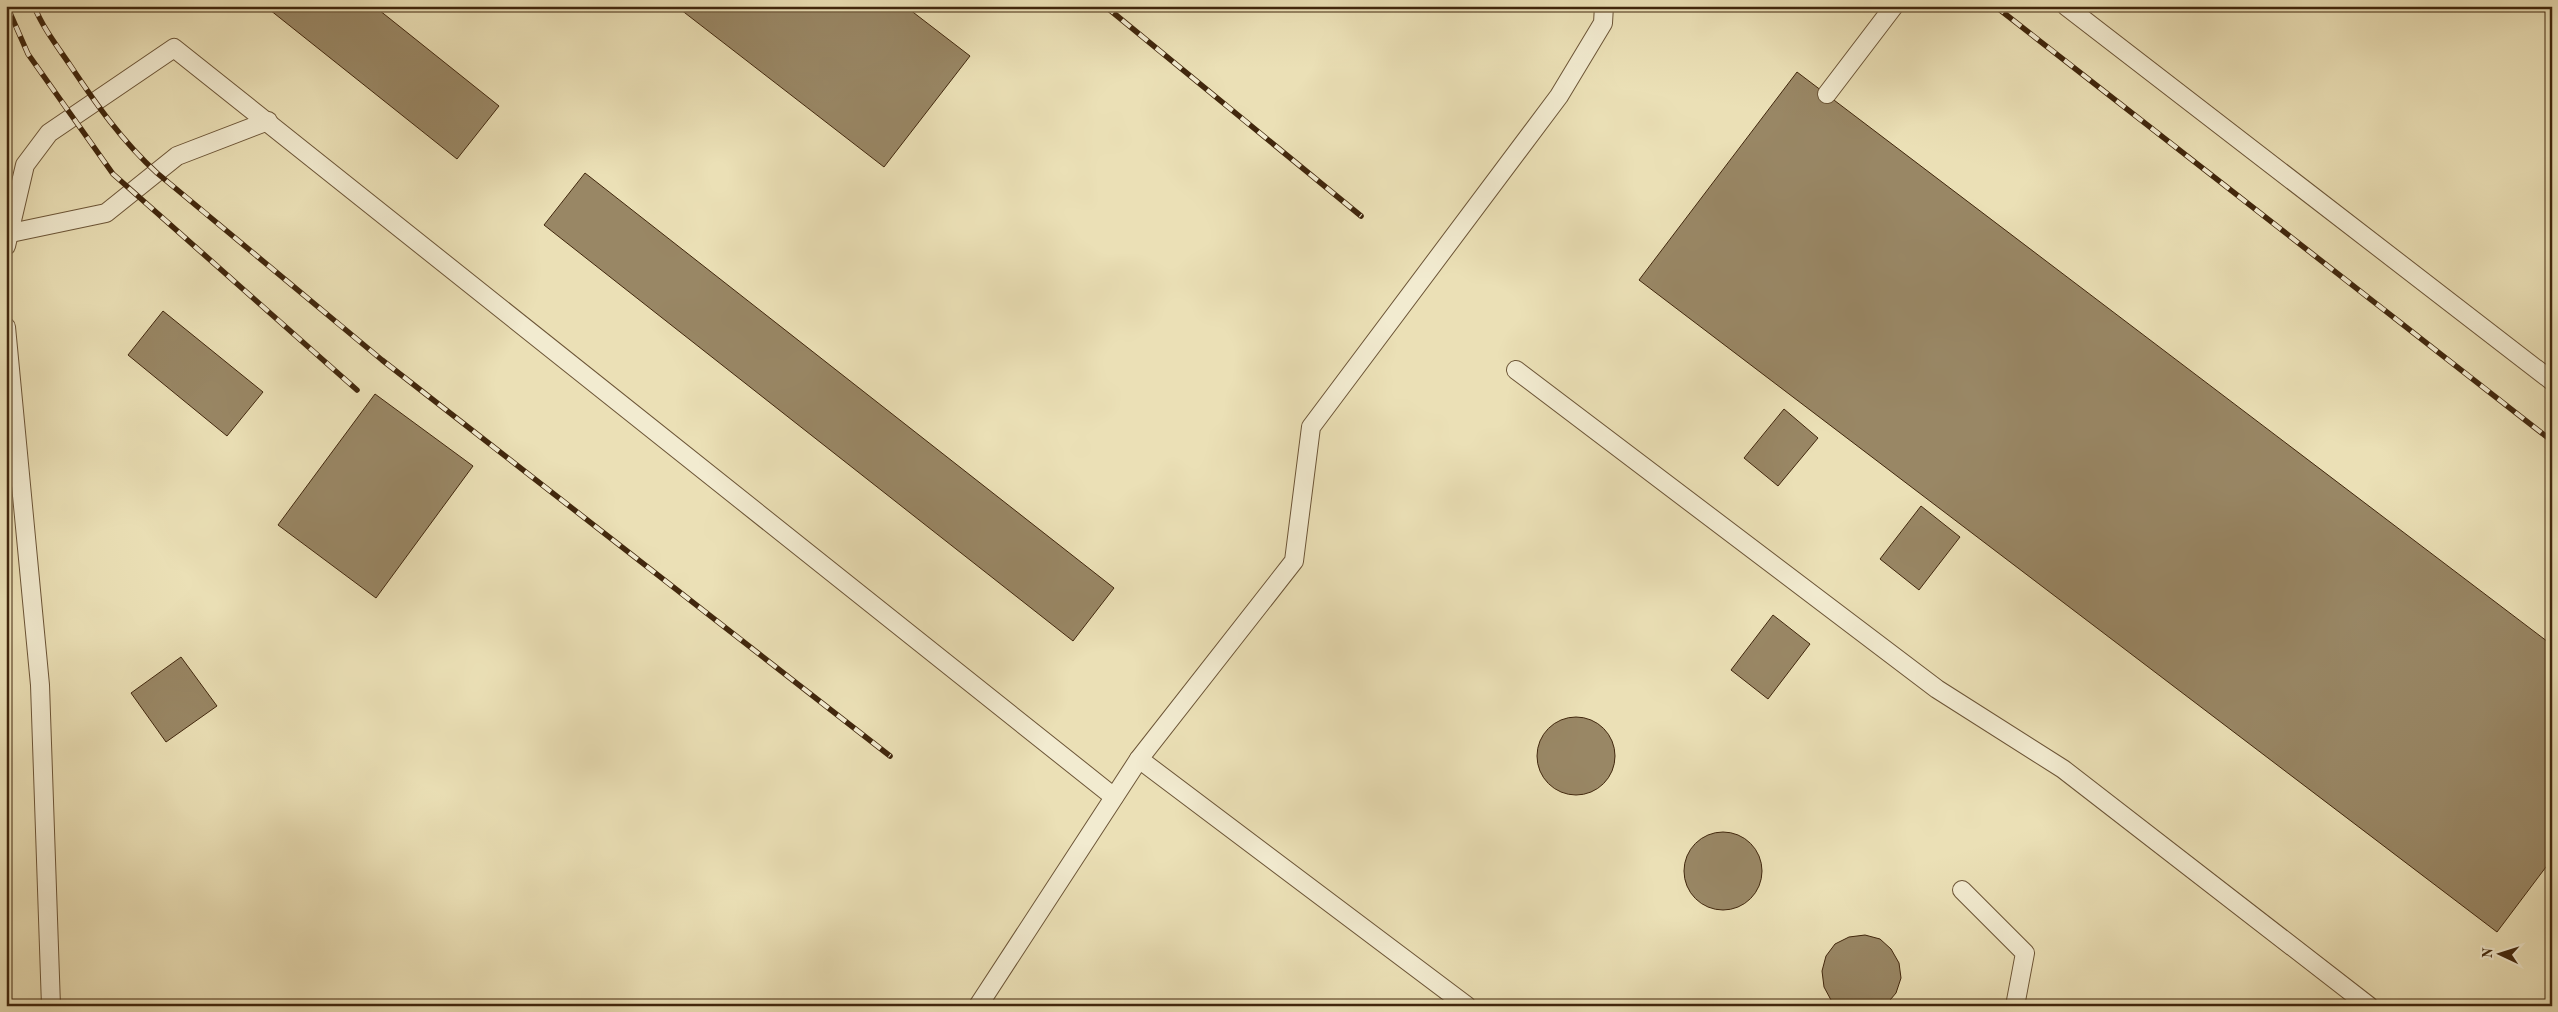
<svg xmlns="http://www.w3.org/2000/svg" width="2558" height="1012" font-family="'Old Standard TT',serif">
<style>
.building{fill:#998765;stroke:#41270d}
.lines{fill:none;stroke-linecap:round;stroke-linejoin:round}
.service-casing{stroke:#6c5537;stroke-width:20}
.service{stroke:#f2ebd0;stroke-width:18}
.rail-casing{stroke:#41270d;stroke-width:5.5}
.rail{stroke:#f2ebd0;stroke-width:4;stroke-dasharray:11;stroke-linecap:butt}
</style>
<rect width="100%" height="100%" fill="#ebe0b6"/>
<filter id="stains"><feTurbulence type="fractalNoise" baseFrequency=".004" numOctaves="4"/><feColorMatrix values="0 0 0 0 .2 0 0 0 0 .09 0 0 0 0 .02 0 0 0 .5 -.17"/></filter>
<radialGradient id="worn" r=".72"><stop offset=".6" stop-color="#630" stop-opacity="0"/><stop offset="1" stop-color="#630" stop-opacity=".3"/></radialGradient>
<!-- building -->
<g class="building">
<path d="M265,6H374L499,106L457,159Z"/>
<path d="M676,6H905L970,56L884,167Z"/>
<path d="M1797,72L2552,645V859L2497,932L1639,280Z"/>
<path d="M585,173L1114,588L1073,641L544,225Z"/>
<path d="M163,311L263,392L227,436L128,355Z"/>
<path d="M375,394L473,466L376,598L278,525Z"/>
<path d="M1784,409L1818,438L1778,486L1744,458Z"/>
<path d="M1921,506L1960,537L1919,590L1880,559Z"/>
<path d="M1773,615L1810,644L1768,699L1731,670Z"/>
<path d="M181,657L217,706L166,742L131,693Z"/>
<circle cx="1576" cy="756" r="39"/>
<circle cx="1723" cy="871" r="39"/>
<path d="M1865,935L1880,939L1891,949L1899,963L1901,978L1896,993L1885,1006H1838L1831,1000L1824,987L1822,971L1826,956L1835,944L1849,937Z"/>
</g>
<g class="lines">
<!-- service casing -->
<g class="service-casing">
<g id="service">
<path d="M2066,6L2552,381"/>
<path d="M1827,94L1894,6"/>
<path d="M6,234L106,213L177,156L268,121"/>
<path d="M6,246L25,165L49,133L174,48L1114,797"/>
<path d="M6,327L40,685L51,1006"/>
<path d="M1516,370L1937,689L2063,769L2369,1006"/>
<path d="M1139,759L1467,1006"/>
<path d="M1962,890L2025,953L2015,1006"/>
<path d="M978,1006L1139,759L1294,561L1311,427L1559,96L1603,23L1604,6"/>
</g>
</g>
<!-- service -->
<use href="#service" class="service"/>
<!-- rail casing -->
<g class="rail-casing">
<g id="rail">
<path d="M7,6L28,54L113,174L357,390"/>
<path d="M34,6C43,28 57,46 70,65C96,104 122,141 157,173L382,360L890,756"/>
<path d="M1105,6L1361,216"/>
<path d="M1995,6L2552,441"/>
</g>
</g>
<!-- rail -->
<use href="#rail" class="rail"/>
</g>
<!-- margin -->
<rect width="2558" height="1012" fill="none" stroke="#ebe0b6" stroke-width="25"/>
<rect x="8" y="8" width="2543" height="997" fill="none" stroke="#41270d" stroke-width="2.5"/>
<rect x="12" y="12" width="2533" height="987" fill="none" stroke="#41270d"/>
<!-- north arrow -->
<g transform="translate(2500 954) rotate(274)" stroke="#f2ebd0" stroke-width="4" paint-order="stroke">
<path d="M0-4L9 19L0 12L-9 19Z" fill="#41270d"/>
<text y="-8" font-size="14" font-weight="bold" text-anchor="middle" fill="#41270d">N</text>
</g>
<rect width="100%" height="100%" filter="url(#stains)"/>
<rect width="100%" height="100%" fill="url(#worn)"/>
</svg>
